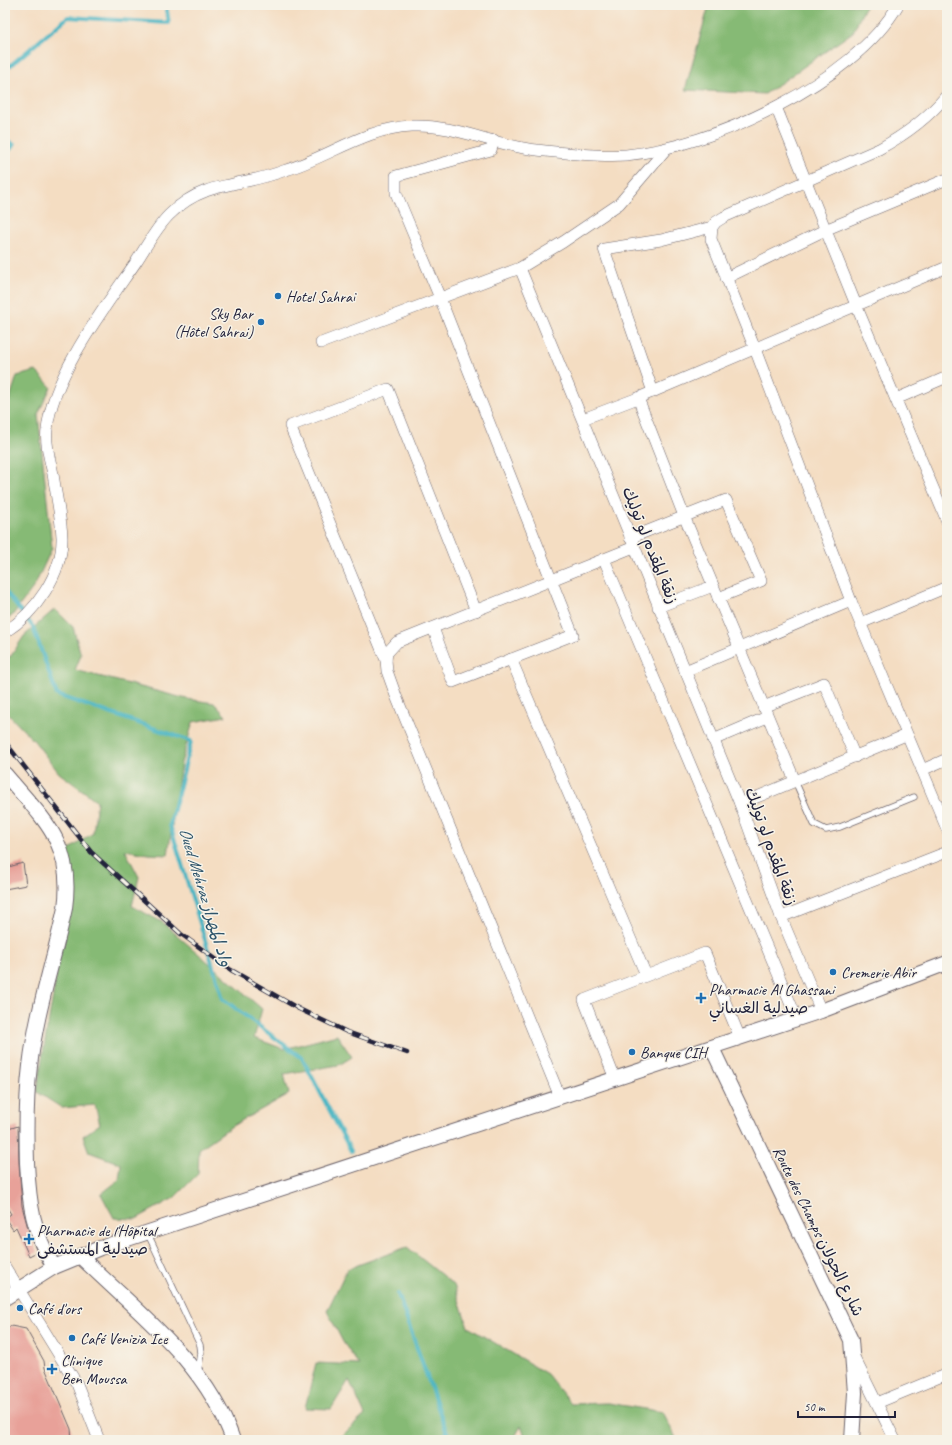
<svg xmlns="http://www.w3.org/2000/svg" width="952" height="1445" font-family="Caveat,'Playpen Sans Arabic',sans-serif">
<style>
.forest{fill:#86ba75;stroke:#546e58}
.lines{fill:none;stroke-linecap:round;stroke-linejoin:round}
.stream{stroke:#48b5c3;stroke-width:4}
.building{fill:#e8a199}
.service-casing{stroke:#6c636a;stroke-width:7}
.minor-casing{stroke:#6c636a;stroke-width:12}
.tertiary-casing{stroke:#6c636a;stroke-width:16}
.service{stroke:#fff;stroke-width:5.5}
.minor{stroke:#fff;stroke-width:11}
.tertiary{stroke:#fff;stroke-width:14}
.rail-casing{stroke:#22223b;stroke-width:4.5}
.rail{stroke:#f7f3e8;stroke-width:3;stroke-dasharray:9;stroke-linecap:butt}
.poi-dot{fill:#1f6fb2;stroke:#f7f3e8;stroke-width:1.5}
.labels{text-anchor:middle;stroke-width:3;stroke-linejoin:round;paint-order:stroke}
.poi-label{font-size:16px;fill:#22223b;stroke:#f7f3e8;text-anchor:start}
.street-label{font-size:16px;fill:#22223b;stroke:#f7f3e8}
.water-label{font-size:17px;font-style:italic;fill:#2f556b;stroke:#f7f3e8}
</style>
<rect width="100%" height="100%" fill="#f7f3e8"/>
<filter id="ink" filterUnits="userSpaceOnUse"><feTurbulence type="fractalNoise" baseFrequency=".025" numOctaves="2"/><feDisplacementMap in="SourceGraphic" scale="8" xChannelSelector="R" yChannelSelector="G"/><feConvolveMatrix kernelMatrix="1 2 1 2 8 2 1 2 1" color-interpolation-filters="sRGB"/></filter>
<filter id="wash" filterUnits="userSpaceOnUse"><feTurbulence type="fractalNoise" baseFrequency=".012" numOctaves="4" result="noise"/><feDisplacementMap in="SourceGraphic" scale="16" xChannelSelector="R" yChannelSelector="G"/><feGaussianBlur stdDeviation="0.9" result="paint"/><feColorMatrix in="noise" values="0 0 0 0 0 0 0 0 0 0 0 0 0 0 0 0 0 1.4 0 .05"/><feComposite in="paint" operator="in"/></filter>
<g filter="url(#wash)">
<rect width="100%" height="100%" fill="#f4ddc2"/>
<!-- forest -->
<g class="forest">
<path d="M709,5H866L853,32L765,94L685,90Z"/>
<path d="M36,371L51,387L38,414L52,548L35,585L12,616L5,619V413L17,376Z"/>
<path d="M55,609L73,627L81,655L75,670L187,699L214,703L226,716L193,722L181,763L168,855L148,854L125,850L139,877L132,906L162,922L262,1009L254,1038L284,1049L337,1035L352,1057L339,1065L284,1074L289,1094L232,1126L199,1149L198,1174L174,1198L136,1219L114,1218L101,1194L119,1180L121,1164L89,1152L83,1136L100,1124L95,1105L62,1108L37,1092C44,1038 57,985 62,931C65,905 65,878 67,851L93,833L97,801L59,773L35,742L5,711V658L11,656L24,636Z"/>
<path d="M407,1247L454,1285L468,1327L547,1374L571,1404L608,1403L663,1412L677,1440H526L521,1426L513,1440H337L365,1415L349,1380L331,1409L305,1408L316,1363L359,1365L343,1342L327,1311L347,1269Z"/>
</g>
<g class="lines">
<!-- stream -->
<g class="stream">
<path d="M5,70L68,17L169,23L166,5"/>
<path d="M5,139L14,145L5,155"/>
<path d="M5,591L33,627L57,695L191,741L170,825L223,999L302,1058L351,1151"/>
<path d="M398,1294L448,1436L443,1440"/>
</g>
</g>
<g id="blocks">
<!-- building -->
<g class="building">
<path d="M23,863L26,885L5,889V868Z"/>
<path d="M18,1126L19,1163L22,1206L29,1232L37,1252L29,1256L16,1227L13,1230L5,1218L11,1214L5,1204V1130Z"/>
<path d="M11,1326L26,1329L44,1361L45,1368L71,1429L72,1440H5V1330Z"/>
</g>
</g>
</g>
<g filter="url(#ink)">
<use href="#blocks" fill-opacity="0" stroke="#6c636a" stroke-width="1"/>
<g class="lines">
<!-- service casing -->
<g class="service-casing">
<g id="service">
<path d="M795,781L814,824L826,830L840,827L914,797"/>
<path d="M148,1234L200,1345L201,1353L198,1373"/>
</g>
</g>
<!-- minor casing -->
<g class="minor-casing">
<g id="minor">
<path d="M776,107L856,305L947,521"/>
<path d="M712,227L711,239L755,349L851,601L947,829"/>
<path d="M520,268L740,804L781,917L821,1011"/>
<path d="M726,278L825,230L947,179"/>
<path d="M321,343L520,268L563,242L619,204L666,149"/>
<path d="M653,392L604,249L661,240L712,227L716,222L724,217L879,149C905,135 928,118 947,95"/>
<path d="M638,398L684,516L795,781"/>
<path d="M896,399L947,377"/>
<path d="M583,419L638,398L947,267"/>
<path d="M630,538L726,500L761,581L718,598"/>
<path d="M604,559L797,1019"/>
<path d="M658,607L713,586"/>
<path d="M476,611L388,389L290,426L386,660L387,671L396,696L560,1097"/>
<path d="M861,623L947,587"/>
<path d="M433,628L453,682L573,635L440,298L396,193V176L491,150L494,140"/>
<path d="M5,632C35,613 63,574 62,537C61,516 56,495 53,474C50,460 45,444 47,430C52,376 105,307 136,262C146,247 156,228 169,215C179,205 192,196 206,191C215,187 226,186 237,183C253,180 270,176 286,170C329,157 365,128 412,126C455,124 495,146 537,150C564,153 599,157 626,155C712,147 854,82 898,5"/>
<path d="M511,659L646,975"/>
<path d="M386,660L387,653L397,642L634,547"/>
<path d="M685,671L851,601"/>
<path d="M763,707L824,683L855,757"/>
<path d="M713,740L767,717"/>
<path d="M922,770L947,759"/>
<path d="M740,804L906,735"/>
<path d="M781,917L947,852"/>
<path d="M615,1079L584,1000L705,953L740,1038"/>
<path d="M5,1267L77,1384L99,1440"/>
<path d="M854,1357L895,1440"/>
<path d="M877,1403L947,1374"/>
</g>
</g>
<!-- tertiary casing -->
<g class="tertiary-casing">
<g id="tertiary">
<path d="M5,774C44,820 74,843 65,908C54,960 36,1013 30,1066C26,1098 26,1131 27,1163C29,1203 33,1233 54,1267"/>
<path d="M712,1048L851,1340L855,1393L852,1440"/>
<path d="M80,1256C137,1312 206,1362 233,1440"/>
<path d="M5,1298L54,1267L100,1248L821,1011L947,963"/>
</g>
</g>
<!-- service -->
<use href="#service" class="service"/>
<!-- minor -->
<use href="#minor" class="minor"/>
<!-- tertiary -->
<use href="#tertiary" class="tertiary"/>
<!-- rail casing -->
<g class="rail-casing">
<path id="rail" d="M5,742L91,852L181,934L231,970L299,1009L347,1032L407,1053"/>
</g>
<!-- rail -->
<use href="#rail" class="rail"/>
</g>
</g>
<!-- markers -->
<g class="poi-dot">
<circle cx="278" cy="296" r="4"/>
<circle cx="261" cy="322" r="4"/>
<circle cx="833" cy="972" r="4"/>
<path d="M699 992h4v4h4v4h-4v4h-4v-4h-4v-4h4z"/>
<circle cx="632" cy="1052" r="4"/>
<path d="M27 1233h4v4h4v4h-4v4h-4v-4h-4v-4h4z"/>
<circle cx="20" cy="1308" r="4"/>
<circle cx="72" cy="1338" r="4"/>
<path d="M50 1363h4v4h4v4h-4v4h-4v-4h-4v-4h4z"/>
</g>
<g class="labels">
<!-- poi labels -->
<g class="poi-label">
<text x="286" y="302">Hotel Sahrai</text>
<text x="253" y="319" text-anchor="end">Sky Bar<tspan x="253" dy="18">(Hôtel Sahrai)</tspan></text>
<text x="841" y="978">Cremerie Abir</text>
<text x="709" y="995">Pharmacie Al Ghassani<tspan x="709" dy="18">صيدلية الغساني</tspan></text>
<text x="640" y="1058">Banque CIH</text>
<text x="37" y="1236">Pharmacie de l'Hôpital<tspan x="37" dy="18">صيدلية المستشفى</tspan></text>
<text x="28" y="1314">Café d'ors</text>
<text x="80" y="1344">Café Venizia Ice</text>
<text x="61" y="1366">Clinique<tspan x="61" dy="18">Ben Moussa</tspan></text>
</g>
<!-- street labels -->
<g class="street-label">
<text transform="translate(651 545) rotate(68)" y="6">زنقة المقدم لو توليك</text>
<text transform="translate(772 846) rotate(70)" y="6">زنقة المقدم لو توليك</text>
<text transform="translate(819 1231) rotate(64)" y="6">Route des Champs شارع الجولان</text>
</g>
<!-- water labels -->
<g class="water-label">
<text transform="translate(206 897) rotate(73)" y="6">Oued Mehraz واد المهراز</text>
</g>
</g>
<!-- margin -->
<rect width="952" height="1445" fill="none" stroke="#f7f3e8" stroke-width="20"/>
<!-- scale -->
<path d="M798 1411v6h97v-6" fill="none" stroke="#22223b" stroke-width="2"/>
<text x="804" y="1411" font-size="12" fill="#22223b" stroke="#f7f3e8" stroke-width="3" paint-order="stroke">50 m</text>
</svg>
